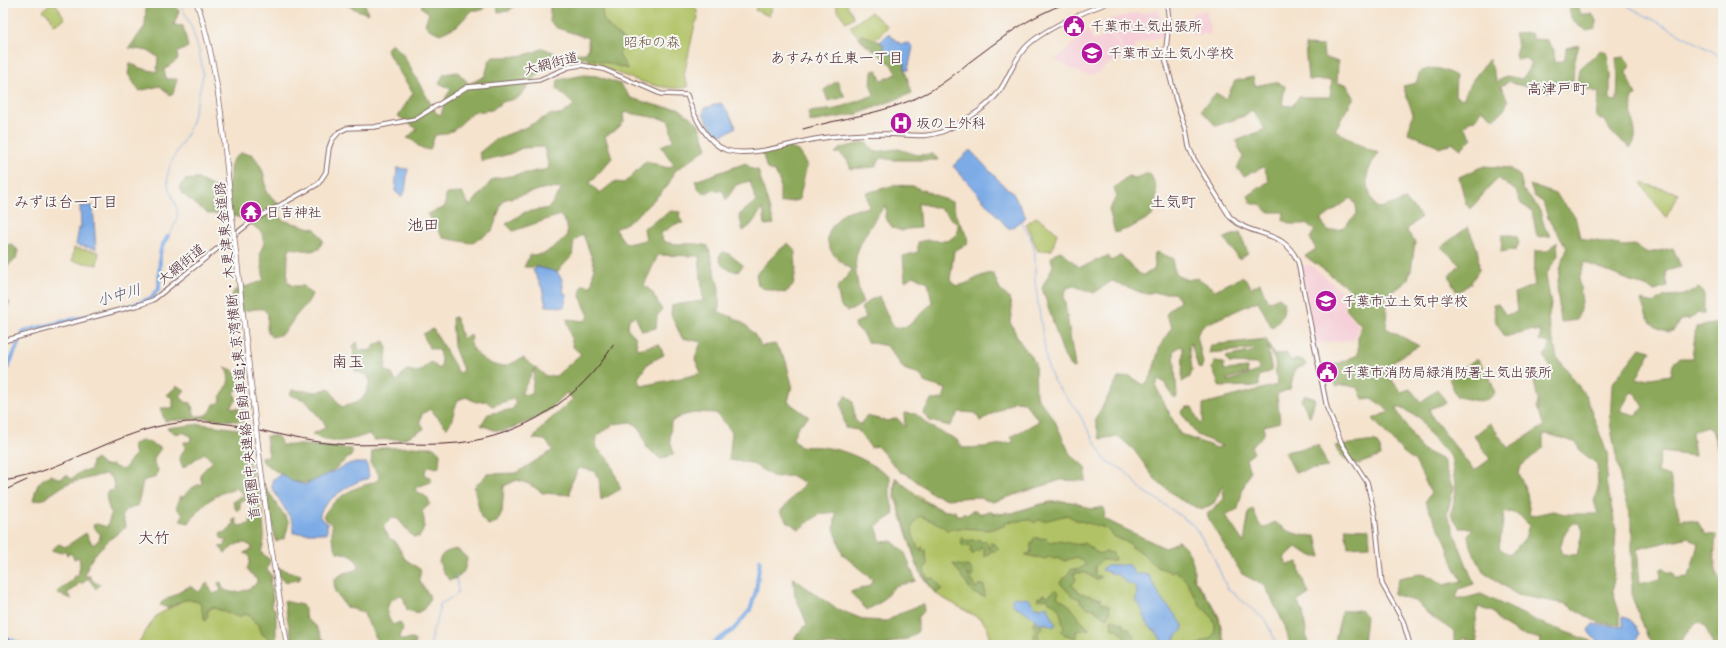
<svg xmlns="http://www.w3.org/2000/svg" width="1726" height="648" font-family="'Shantell Sans','Klee One',sans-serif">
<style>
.built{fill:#f6cfd8}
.green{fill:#b0c265;stroke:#7d7048}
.forest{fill:#8ca85a;stroke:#6b6442;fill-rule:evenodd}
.water{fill:#7cabe6;stroke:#636588}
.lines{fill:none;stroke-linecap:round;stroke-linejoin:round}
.stream{stroke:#7cabe6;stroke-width:1}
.river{stroke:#7cabe6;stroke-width:4}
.secondary-casing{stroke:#866464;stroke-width:5.5}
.primary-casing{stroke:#866464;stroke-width:5.5}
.motorway-casing{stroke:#866464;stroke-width:6}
.secondary{stroke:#fff;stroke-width:3.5}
.primary{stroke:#fff;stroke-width:3.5}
.motorway{stroke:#fff;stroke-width:4.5}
.rail{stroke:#4a1f2b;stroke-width:1}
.motorway-bridge-casing{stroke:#866464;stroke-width:6;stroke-linecap:butt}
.motorway-bridge{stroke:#fff;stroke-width:4.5}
.labels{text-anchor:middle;stroke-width:4;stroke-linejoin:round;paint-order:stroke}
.poi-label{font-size:14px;fill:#4a1f2b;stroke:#f6f6f2;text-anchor:start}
.park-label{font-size:14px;fill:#69503c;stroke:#f6f6f2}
.street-label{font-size:14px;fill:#4a1f2b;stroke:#f6f6f2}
.neighbourhood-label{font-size:15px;fill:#4a1f2b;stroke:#f6f6f2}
.water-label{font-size:15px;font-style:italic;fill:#5c506c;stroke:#f6f6f2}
.quarter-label{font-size:16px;fill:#4a1f2b;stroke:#f6f6f2}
</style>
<rect width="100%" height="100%" fill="#f6f6f2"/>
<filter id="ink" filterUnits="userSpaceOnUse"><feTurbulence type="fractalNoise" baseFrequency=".025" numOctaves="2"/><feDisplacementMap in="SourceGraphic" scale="8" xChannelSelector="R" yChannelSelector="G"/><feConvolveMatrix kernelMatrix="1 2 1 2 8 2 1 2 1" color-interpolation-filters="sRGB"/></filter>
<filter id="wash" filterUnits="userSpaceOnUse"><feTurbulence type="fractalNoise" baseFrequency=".012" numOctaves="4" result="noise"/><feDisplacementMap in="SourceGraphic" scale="16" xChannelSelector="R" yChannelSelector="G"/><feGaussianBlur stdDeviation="0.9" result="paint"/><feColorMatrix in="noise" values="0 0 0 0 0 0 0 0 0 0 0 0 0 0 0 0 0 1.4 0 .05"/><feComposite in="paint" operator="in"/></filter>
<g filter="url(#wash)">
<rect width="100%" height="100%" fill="#f5e3cd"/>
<!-- built -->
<g class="built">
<path d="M1159,10L1162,24H1166L1164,37L1148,40L1134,46L1137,56L1122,60L1121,44L1117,38L1108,33L1103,21L1139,12V14Z"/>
<path d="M1206,10L1211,34L1192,35L1191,23L1200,22V18L1193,19L1192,13Z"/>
<path d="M1088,31L1094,41L1110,34L1119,43L1121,53L1120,60L1109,64L1096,74L1091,75L1082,74L1055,60Z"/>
<path d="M1310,265L1345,294L1344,309L1359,326L1354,340L1316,343L1301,266Z"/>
</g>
<!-- green -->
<g class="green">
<path d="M50,3L56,4L65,19L54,25L50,16L43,11Z"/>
<path d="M552,3H691L697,10L698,19L695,24L684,75L688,87C657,93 618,72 588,62V38Z"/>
<path d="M758,3H768L773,6L769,16L755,10Z"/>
<path d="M836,3H846L854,17L846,22L837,10Z"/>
<path d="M871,12L888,27L867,47L850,27Z"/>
<path d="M1642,183L1678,193L1666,218L1642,185Z"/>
<path d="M1036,217L1047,224L1057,233L1052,250L1038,251L1026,224Z"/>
<path d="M74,248L99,252L97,265L72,261Z"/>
<path d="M895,477C915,493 933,510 958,515C966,516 975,513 983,513C995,513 1004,515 1016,512C1033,507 1052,498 1070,502L1165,549L1187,557L1195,580L1214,607L1219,617L1223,637L1227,645H990L988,629L982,620L936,594L930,588L919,571L894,495Z"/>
<path d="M185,599H191L200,603L205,616L212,607L239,617L244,614L249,615L253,621L259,625L262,634L276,643V645H137L156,616Z"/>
</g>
<!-- forest -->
<g class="forest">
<path d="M135,3H173L179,11L174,25L183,26L188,47L177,53L178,59L164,70L166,79H177L173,94L170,95L160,86L139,91L128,74L130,63L140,68L157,72L158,57L148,51L129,48L145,26L146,4Z"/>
<path d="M345,3H365L368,14L352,8Z"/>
<path d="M421,3H486L483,10H472L457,26L440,34L429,29L425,24L429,13L422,8Z"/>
<path d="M497,3H518L509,11L498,12Z"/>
<path d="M550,3H601L603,19L612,30L625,41L619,55L628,69C615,66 601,60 588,59C577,57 570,62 560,57L548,63L518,98L502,102L492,110L473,112L454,130L444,134L435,135L430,150L420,148L413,140L407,138L417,129L398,116L413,93L390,57L387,49L392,43L402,53L436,113L441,115L446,97L451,89L439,83L444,74L458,72L469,84L485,76L489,61L493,57C511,57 527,57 543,48L557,54L586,53L590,46L588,38L557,28L550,22Z"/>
<path d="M1571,3H1579L1580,14H1592C1596,19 1598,23 1595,29L1587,31C1575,24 1566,18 1571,3Z"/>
<path d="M1531,33L1533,39L1547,40L1554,50V63L1565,60L1566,48L1579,45L1574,63L1573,83L1567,90L1554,83L1549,92L1515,84L1509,81L1501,86L1508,101L1504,110L1494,119L1482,109L1476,120L1469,121L1464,127L1472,138L1461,149L1453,143L1439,148L1434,144L1408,133L1413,114L1403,86L1416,83L1420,72C1434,65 1443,69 1456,76L1455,96L1463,99L1471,82L1489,59L1497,82L1507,76L1522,79L1531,65L1526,58L1517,60L1515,54L1518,45L1514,34Z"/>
<path d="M863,35L883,43L901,58L905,63V71L912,93L858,114L810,122L808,112L836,109L874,95L871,86L872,71L877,70L881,80L897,74C889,56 869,52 860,36Z"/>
<path d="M1305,45L1323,46L1324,57L1338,62L1337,83L1346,84L1354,97L1335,130L1360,145L1378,153C1363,177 1364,183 1376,207L1380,208L1406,200L1421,217L1406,230L1415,242L1411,271L1407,281L1385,298L1387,304L1386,328L1419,346L1401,356L1384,370L1401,392L1410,389L1421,402L1437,389L1446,403L1429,409L1433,418L1474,471L1490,459L1474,436L1490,423L1508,448L1544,426L1537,407L1538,401L1532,371L1551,370L1544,356L1549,350V343L1539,341L1541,332L1530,330L1505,337L1496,322L1493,304H1498L1506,315L1517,312L1515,293L1534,285L1535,251H1547L1557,242L1558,255L1546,275L1551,305L1548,320L1557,357L1586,396L1608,456L1606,482L1616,529L1613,592L1620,616V625L1602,623L1593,620L1566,604L1517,595L1483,571L1470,546L1468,536L1473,528H1460L1451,514L1456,492L1451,457L1429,434L1420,418L1399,407L1396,409L1421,449L1443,460L1453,490L1447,514L1474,584L1459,589L1456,598H1465L1481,594L1539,622L1601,645H1540L1541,639L1520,634L1501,623L1493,612L1478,607L1475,628L1478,643L1463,638L1461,645L1454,642V632L1426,612L1417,602L1393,594L1399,578C1423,573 1424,571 1444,585L1462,581L1454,566L1445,540L1425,502L1431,493L1415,461L1403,452L1373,419L1390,411L1371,398L1363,399L1358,388L1346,385L1336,386L1332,377L1331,366L1358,355V336L1361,325L1346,308L1350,289L1305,256L1316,249L1310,238L1315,230L1307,224H1290L1283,220L1284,212H1267L1260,204H1252L1248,196L1269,181L1264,167L1244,176L1237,168L1243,157L1236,141L1265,129L1252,110L1244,116L1216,126L1201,110L1216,93L1226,99L1235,81L1253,77L1255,86L1275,82L1285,86L1282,105L1292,106L1299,97H1330L1332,80H1308ZM1351,198L1356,205L1357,214L1341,229L1328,231L1321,220ZM1548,434L1577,443L1579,450L1597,464L1598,488L1594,501L1598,514H1566L1553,511L1530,516L1527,493L1519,474L1521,466L1543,448V435ZM1510,512L1519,515L1529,525L1525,538L1510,555L1499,548L1504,515L1505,513ZM1573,523H1579L1583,529L1577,555L1562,554L1560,549L1564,535Z"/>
<path d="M1600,50L1607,52L1610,74V100L1617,101L1618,77L1616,58L1624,57L1631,64L1626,72L1636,96L1632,97C1632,103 1631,111 1632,117C1634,129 1639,138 1630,148L1611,132L1605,120L1596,117L1599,93L1578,86C1575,61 1590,66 1600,50Z"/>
<path d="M584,75L597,76L620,84L631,98L662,107L678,108L698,123L707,148L675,171L667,187L641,212L629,222L615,229L626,244L646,240L644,228L671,211L680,212L679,217L683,223L676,224L661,233L663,241C676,247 693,241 708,246L719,288V312C739,319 751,325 761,346L775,344L786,361L792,385L788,402L809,417L798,426L793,438L800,447C835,444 861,456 890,476V496L894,514L876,526L881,542L892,541L905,553L916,581L895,586L881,602L867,610L850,592L869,586L873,580L843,555L834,528L836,512L820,514L799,529L788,522L780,512L805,483L792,476L774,477L751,463L729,460L732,432L716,413C699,412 685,412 671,422L670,440L674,454L661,459L647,448L640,428L631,422L614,424L597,436L596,447L610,461L621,489L601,500L599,479L594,471L579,468L571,484L570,495L543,493L529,484L517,480L504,486L502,512L497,522L488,525L481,517L474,487L487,474L516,473L553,450L545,440L533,439L544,425L573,399L566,393L552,408L534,419L504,431L494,430L481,425L488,414L513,409L515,404V398L492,406L486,401L476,402L466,397L458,400C453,410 454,419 447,428L430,409L422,414L420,422L424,429L403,439L374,440L369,434C350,441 330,446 312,434L325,428V424L305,400L290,395L292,390L318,392L329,388L341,407C360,403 365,400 370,381L367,375L355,371L353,346L357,342L359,350L370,351L375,345L384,341L387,348L385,370L392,374L396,382L406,370L418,372L431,362L439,369L442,364L439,350L429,348L423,334L433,329L459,373L463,370L454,347L452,318L455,317C460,324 459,332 463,339L470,334L472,338L470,344C475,355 491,367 503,366C509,366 517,360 523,358L546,376H556L581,354L573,347L567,319L585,321L589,316L580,296L582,285L592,286L594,264L583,234L574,241L572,256L557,272L538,267H524L530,255L544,254L567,237V225L560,215L513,231L506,224L525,212L549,208L562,189L546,188L503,200L492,231L471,243L443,238L427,214L445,207L446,194L462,193L470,206L493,179L549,169L544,147L522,148L510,154L482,161L479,153L496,139L522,129L552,114L561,115L574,105L557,89L558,80ZM623,112L669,120L673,141L661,146L674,165L668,168L646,161L624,183L614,182L600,193L590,183L612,158L605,136L615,131L624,122ZM658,255L699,256L703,301L672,305L671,315L682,338L701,342L695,359L701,373C681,379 661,381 642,386L638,378L648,363L664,355L659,344L638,349L635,336L628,329L629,319L635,316L642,331L656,328L657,316L662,310L652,292L644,285ZM534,369L532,395L521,394Z"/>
<path d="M837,81L845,97L828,101L824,90Z"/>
<path d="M866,142L875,152L898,149L918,155L933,154L939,160H893L881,158L875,167L851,169L847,160L839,153H835L841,148Z"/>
<path d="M788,147L798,151L807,165L799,200L780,203V183L775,172L767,169L762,152Z"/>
<path d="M241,153L252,154C262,165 266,177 266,192L279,204V215L282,220L315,229L323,240L319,249L311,251L290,248L288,255L287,281L293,286H304L312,294C307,307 300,309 293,320C287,329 284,336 271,337L267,329L268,314L263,309C252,308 244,313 233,311L229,302L234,291C244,286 254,285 264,280L260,253L264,243L263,234C246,217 231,213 208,214L184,195L179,188L185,180L198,179L222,191C239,178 220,166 241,153Z"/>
<path d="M746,163L752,169L758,170L774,224L765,225L763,208L751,225L743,231L739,215L756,201L750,181L736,185L726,200L723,191L712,190L704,194L698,188L695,181Z"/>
<path d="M1484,166L1509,168L1520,176L1523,190L1539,208L1545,228L1551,236L1537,237L1532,211L1521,204L1516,191L1498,178L1470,209L1466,204L1459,177Z"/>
<path d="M1149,173C1159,185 1157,202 1152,216L1130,228L1115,233L1109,209L1117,197L1114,188L1128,176L1135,178Z"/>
<path d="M895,185L913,186L952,202L957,218L968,238L967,244L954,251L950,280L957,286C973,283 976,275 993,273L1000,290L1009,298L1012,309L1010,322L1020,342L1035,362L1036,396L1054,419L1070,454L1086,468V481L1061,480L993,502L975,497L947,499L933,494L907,474L900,472L877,446L871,448L858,430L845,428L841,404L846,395L853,402L855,420L861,425L866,416L888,421L897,418L905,427L904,413L916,414L931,427L956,439L963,448L984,447L1014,442L1011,437L1039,421L1024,402L1015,401L980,421L976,413L959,412L950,426L930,421L923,413L931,400L943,399L946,389L926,383L920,375L904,369L887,346L867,342L861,331L856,328L855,323L866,318L861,308L868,301L879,296L893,328L908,326L932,303L928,282L913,276L905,281L903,256L918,252V242L927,240L948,241L957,234L958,225L941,209L918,203L920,228L907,229L902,231L893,228L885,218L886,205C876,216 862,238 857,253C853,265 858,291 863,303L852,310L848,311L841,307L837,288L852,270C834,259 817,241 836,222C838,219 841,215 844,213C851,209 862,209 869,207L866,193Z"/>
<path d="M1530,185L1555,194L1575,216L1580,238L1624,246L1634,245L1648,253L1673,248L1681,267L1666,271L1667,287L1655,291L1584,262L1579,281L1582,302L1577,320L1561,322L1557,287L1561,265L1567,248L1548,218L1543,202L1534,196Z"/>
<path d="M1468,227L1478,251L1479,270L1470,284L1460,291H1456L1449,276L1460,264L1441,247Z"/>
<path d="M1240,233L1248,253L1239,259L1224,238Z"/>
<path d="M1502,235H1512L1517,237L1519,243L1516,249L1501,252Z"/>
<path d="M788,243L795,250L796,269L793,286L785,293L762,288L758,285L756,274L777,252Z"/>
<path d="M11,244L18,250L16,259C2,266 4,283 4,297L10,303L3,311V246Z"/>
<path d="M1061,251L1079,267C1090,265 1097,259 1108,256L1112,261L1121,255L1138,273L1143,275L1154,270L1155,265L1154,254L1157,252L1174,259L1173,266L1177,275L1187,280L1198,278L1215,290L1242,277L1249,283L1251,288L1260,283L1268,302L1279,297L1283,300C1286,312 1281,319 1272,328L1258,301L1202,326L1197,335L1203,363L1201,369L1198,367L1191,343L1189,346L1192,370L1190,377L1182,382L1183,348L1180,346L1174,351L1177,397L1174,398L1164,382L1158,379L1156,387L1180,434L1217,448L1222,446L1197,435L1181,412L1186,407H1192L1200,424L1203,421V404L1277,385L1275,361L1267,346L1272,371L1259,376V386L1220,387L1212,368L1214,362L1224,363V370L1247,368L1248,373L1227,379L1228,381L1253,373L1260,369L1257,364L1229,363L1225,357L1255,351L1254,349L1209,353L1211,345L1266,339L1274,355L1286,353L1290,360H1303L1307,365L1295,369L1290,389L1277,394L1280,422L1264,426V435L1251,446L1254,453L1246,459L1250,472L1243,488L1238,509L1225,515L1244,543L1249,511L1253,509L1260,526L1265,527L1275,522C1288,533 1299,536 1316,536L1321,557H1314L1296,547L1284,558L1287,565L1298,562L1300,573L1309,594L1297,602L1303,611L1308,645H1290L1285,626L1265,586L1242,574L1211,524L1207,514L1224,499L1223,485L1214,503L1202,510L1179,499L1154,478L1134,450L1118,436L1100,439L1095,420L1118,378L1130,376L1144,385L1151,377L1160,346L1172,327L1166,315L1172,307L1181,301L1174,293H1142L1112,281L1094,293L1074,286L1067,288L1064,296L1075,367L1072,368L1064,356L1042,288L1053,266L1051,258L1055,253Z"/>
<path d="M723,252L729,254L743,265L738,272C728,269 720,268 719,256Z"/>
<path d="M1699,288L1704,295V314L1698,312L1690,319L1680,320L1674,330L1669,332C1649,327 1647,318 1641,300L1655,303L1665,296L1684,295Z"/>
<path d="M1723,322V449H1718L1712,430L1707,427L1692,432L1695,456L1661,452L1657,472L1670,476L1680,520L1686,519L1698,522L1705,534L1716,535L1714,558L1717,575L1723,583V608L1721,610L1723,614V645H1713L1706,629L1700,622L1694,624L1680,642L1683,645H1655L1648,638L1632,597V523L1623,493L1610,423L1612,384L1640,348L1651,351L1636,380L1671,375L1673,363L1680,358H1692L1696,327ZM1631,392L1635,393L1644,407L1636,415L1620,411ZM1689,537L1698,544L1689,577L1676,578L1673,573L1668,572L1663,567L1660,570L1661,577L1659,579L1640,584L1637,549Z"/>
<path d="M1477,358L1490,378L1495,393C1484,406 1472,399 1457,397L1449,379Z"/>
<path d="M225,367L233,370L242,385L234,393L237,400L230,407L244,410L246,422L204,418L165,421L160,408H173V398L167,395L177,386L185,390L180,396L185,402L191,403L195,416C207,416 210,415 214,404H218L221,399L220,397C228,386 232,380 225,367Z"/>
<path d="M1305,395L1315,399L1310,417L1301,400Z"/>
<path d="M201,424L246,430L244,447L261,501L259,508L263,513C262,526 267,538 261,552L270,560L267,570L273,578L270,581L273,599L271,605L276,610V643L262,634L259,625L253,621L249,615L244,614L239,617L212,607L207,611L208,616L205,621L200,603C187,596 180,602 168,608L160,605L162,602L190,586L199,592L207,583L213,594L221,591L218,583L221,582L223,589C235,596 246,591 256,584L257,580L247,569L250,561L249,555L244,553L252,549V547C241,538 234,546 225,553L219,546L224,547L226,540L221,538L220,534L231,529V526L234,524L232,520H235V517L238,526L250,524L251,514L254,513V505L248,501H242L240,503V510H236L233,502L244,495L236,488C215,494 201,504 189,523L180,521L183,514L176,508L181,496L184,497C188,489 194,486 202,484L200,474L213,461L204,453L183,468L179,457L185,449L184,442H190L191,436L182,432L176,434L167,428Z"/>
<path d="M266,436H277L280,440L281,445H306L351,449L353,451L351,456C324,476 310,496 277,472C271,468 264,464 260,458L263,456L269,457Z"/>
<path d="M143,440L161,448L154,458V465L158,469C157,481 152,477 143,481L138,505L124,511L122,516L126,527C110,539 88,555 85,576H90L93,581L100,585L96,589L88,578L82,584L80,582L74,589L67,593L72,599L58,594L57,592L71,581L74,576H78L80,565L79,557L74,559L71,553L67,555L65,550L61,553L51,550L59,544L65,547L86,533L93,545L99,540L100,534L94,528L93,525L97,524L107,527L111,514L107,502L106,494L109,491L115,490L112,478L105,474L66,484L44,499L33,501C37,487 36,481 51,475L60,479L67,475L71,479L82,471L91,470L92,461L96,459L104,466L112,465L121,470L125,468L135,454L132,445Z"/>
<path d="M1375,441L1380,448L1381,456L1358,464L1349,463L1338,452L1335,446Z"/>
<path d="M1318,445L1328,467L1295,472L1285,452Z"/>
<path d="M414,447H434L440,453L439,467L436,468L429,466L425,471L426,476L431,477V482L417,487L415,490L428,498L430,504L422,511C425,520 426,529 419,537H413L398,519L392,518L383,527L390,539L395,541L405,559L421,570L419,580L429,595L430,599L424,609L417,613L407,610L404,599L400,595C385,601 384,614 393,625L400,622L403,628L400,637L402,640L413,639L415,641V645H379L363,612L346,607L335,592L334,580L342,574L358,569L359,565L352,555L337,552L332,538V525L323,517C329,504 345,492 359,487C365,484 375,484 379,478L378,473L371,465L372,451L380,448Z"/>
<path d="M896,479L920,500L945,511H955L956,515L961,516L964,512L967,515L972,511H977L982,515L985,512H992L993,514L999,513L1001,515L1006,512L1011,514C1023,508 1056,500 1071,502C1087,504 1082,512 1103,507L1105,510L1104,518L1110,522L1165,548L1178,541C1188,546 1197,566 1193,577L1195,581C1203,592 1212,603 1217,615C1222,626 1220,635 1226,645H1196L1210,639L1214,634L1215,624L1211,616L1199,604L1187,582L1175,570L1171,573C1166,569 1160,569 1156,566C1146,558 1145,552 1132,548L1131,544L1113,536L1106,528L1076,520L1067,515L1044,521L1038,520L1034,523L1031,520L1006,522L1004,526L988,530L960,528L947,530L941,525L920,516C906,528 915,538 918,549L923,547L921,551L926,550L927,566L924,569L926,575L930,579L934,578L942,589L936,593L919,570L916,563L895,491Z"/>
<path d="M264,485L289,522L285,538L276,542Z"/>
<path d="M1345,528L1369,529L1370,546L1348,547Z"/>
<path d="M1037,537L1038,539L1046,538L1050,542C1063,538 1074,548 1084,543L1099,554L1105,552L1113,553L1115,560H1102L1095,567V575L1101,577L1099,579H1095L1086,573H1073L1076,579L1072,585L1080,593L1101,599V602L1109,606L1110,613L1107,615L1108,618L1096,612L1094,608L1090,609L1080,602V599L1072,596L1060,583L1072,569L1077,570L1086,565L1082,560L1077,557L1064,561L1058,558L1055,559L1048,557L1046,559L1025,555L1031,552V543L1033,544V539Z"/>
<path d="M961,538H963L965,541L972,540L976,541L979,539L982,543L985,540L988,543V548H991V543L994,544L999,549L996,551H991L987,556H984V549L981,546L979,552L976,550L973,555L970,551L971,547L969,545L966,547L962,545Z"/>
<path d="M457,549L467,558C466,569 463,578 450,580L444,574L439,562C441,552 448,551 457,549Z"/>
<path d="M953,564L970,567L973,574L972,577L969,576L965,569L963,571L974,583L975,588L979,586V584L984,586L985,597L973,593Z"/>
<path d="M278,568L301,575L299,580L284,582L277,574Z"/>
<path d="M793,578L835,608L865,620L887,621L902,612L923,604L924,611L918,618V631C905,644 902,637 888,645H806L794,638L807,624L795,595Z"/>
<path d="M1056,589L1059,592L1057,597L1069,605L1085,625L1090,629L1076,631L1077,638L1065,635L1061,631L1064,627C1059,616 1064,607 1049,602L1048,598L1039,600L1037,598L1043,596L1044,594L1048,596Z"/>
<path d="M284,601L302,605L305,609V616L308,621L316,626L322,638L332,645H293Z"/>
<path d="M1360,610L1366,616L1363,645H1334L1342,611Z"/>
<path d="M1111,619L1123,624L1125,628L1128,627L1139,645H1127L1126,640L1118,629H1112Z"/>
<path d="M1035,620L1037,625L1041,624L1043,627L1038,633L1039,640L1036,641L1034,637L1035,629L1032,623Z"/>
</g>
<!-- water -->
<g class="water">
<path d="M888,34L901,44L909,43L913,47L908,70L905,71V63L901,58C893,54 885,56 883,44L880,42Z"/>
<path d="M721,103L730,115L736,127L725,134L716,135L703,114L705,108Z"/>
<path d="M970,150L1006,188L1011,190L1026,217L1011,228H1008L953,166Z"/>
<path d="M397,168L408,169L405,192L401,197L395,191Z"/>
<path d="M80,206H93L96,249L76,245L79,228H81Z"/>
<path d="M538,267L557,272L562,279L564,293L567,295L564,307L546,306L542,288L533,270Z"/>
<path d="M351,463H367L369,476L367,479C355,480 317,504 320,518L327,523V533H293V522L272,488V480L281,474L292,481L305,485Z"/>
<path d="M1112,565H1129L1135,574H1144L1149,576L1163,602L1168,606L1183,625L1182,631L1169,644L1162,642L1158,634L1146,623L1143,612L1136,601L1137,591L1135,586L1127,583L1118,575L1102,570L1104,567Z"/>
<path d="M1015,597L1029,599L1035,607L1042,608L1047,606L1055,622V626L1053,627L1047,624L1040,623L1023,610L1014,606L1011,600Z"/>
<path d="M1623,617C1633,619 1635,625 1639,634L1634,645C1619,645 1594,646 1588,630L1593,624L1623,627Z"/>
</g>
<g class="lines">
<!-- stream -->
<g class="stream">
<path d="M1622,3L1723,57"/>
<path d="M1020,221L1030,236L1035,252V282L1047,364L1054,382L1077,410L1105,460L1125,471L1144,492L1158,500L1193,525L1211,551L1227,588L1265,620L1278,645"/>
<path d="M168,236C191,205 164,200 168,174C171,157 184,142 190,127C192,123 203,77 203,74C201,54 191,18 178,3"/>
<path d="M431,645L432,633L439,615L440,604L455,596L458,591L456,575"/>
</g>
<!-- river -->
<g class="river">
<path d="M3,378L24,331L133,305L151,298L159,288L160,254L162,246L168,236"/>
<path d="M3,636L22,645"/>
<path d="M710,645L733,630L750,610L756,591L760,560"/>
</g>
</g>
</g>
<g filter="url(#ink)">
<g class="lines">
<!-- secondary casing -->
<g class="secondary-casing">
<path id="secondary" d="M1167,3L1169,22L1165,57L1176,100L1186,129L1189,147L1194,159L1230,217C1252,239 1283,227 1298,262L1327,408L1342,444L1367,482L1375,516L1382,584L1403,621L1410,645"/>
</g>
<!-- primary casing -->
<g class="primary-casing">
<g id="primary">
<path d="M3,341L142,304L153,300L252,221L318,184L326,172L329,148L332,140L339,132L347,128L374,127L415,119L467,87L539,80L569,67L581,65L603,69L661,94L687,95C693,114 706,143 726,150C751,158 790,143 816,139C839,135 862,134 885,134C908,134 930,140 950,128C969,118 991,106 1002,87C1010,74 1015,59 1025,48C1040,31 1085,11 1107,3"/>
<path d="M3,639L14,645"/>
</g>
</g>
<!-- motorway casing -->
<g class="motorway-casing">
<g id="motorway">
<path d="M197,3C221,75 225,152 233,227"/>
<path d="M257,438L269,534L287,645"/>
</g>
</g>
<!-- secondary -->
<use href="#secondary" class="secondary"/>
<!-- primary -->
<use href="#primary" class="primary"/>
<!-- motorway -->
<use href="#motorway" class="motorway"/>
<!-- rail -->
<g class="rail">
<path d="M803,129C845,117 891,113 930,91C943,84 955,74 967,64C999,40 1029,16 1067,3"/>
<path d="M3,481C65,472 116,430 178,423C225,417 267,434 312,441C340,446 369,445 398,444C418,444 438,445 458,443C523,436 579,400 614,344"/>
<path d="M3,491L27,480"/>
</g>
<!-- motorway-bridge casing -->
<g class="motorway-bridge-casing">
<path id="motorway-bridge" d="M233,227L257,438"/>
</g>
<!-- motorway-bridge -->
<use href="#motorway-bridge" class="motorway-bridge"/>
</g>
</g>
<!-- icons -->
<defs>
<g id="civic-disc" transform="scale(1.15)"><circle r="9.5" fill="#b5179e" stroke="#f6f6f2"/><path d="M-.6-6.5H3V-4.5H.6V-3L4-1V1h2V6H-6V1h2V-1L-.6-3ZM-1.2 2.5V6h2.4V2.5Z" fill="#fff"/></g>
<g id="school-disc" transform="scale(1.15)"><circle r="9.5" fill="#b5179e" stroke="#f6f6f2"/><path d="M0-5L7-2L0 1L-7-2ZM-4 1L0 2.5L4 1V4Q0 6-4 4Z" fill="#fff"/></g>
<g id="hospital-disc" transform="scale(1.15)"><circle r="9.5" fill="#b5179e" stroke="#f6f6f2"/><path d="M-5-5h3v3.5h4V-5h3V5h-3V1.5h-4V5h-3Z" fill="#fff"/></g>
<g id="temple-disc" transform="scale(1.15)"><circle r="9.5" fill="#b5179e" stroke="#f6f6f2"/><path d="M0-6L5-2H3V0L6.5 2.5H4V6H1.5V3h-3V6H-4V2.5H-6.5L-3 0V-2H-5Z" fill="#fff"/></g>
</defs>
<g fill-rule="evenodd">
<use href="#civic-disc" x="1074" y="26"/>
<use href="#school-disc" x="1092" y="53"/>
<use href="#hospital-disc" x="901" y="123"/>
<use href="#temple-disc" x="251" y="212"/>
<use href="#school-disc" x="1326" y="301"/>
<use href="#civic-disc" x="1327" y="372"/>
</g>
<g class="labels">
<!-- poi labels -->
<g class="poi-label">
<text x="1090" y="31">千葉市土気出張所</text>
<text x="1108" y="58">千葉市立土気小学校</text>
<text x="916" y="128">坂の上外科</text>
<text x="266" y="217">日吉神社</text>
<text x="1342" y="306">千葉市立土気中学校</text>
<text x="1342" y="377">千葉市消防局緑消防署土気出張所</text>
</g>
<!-- park labels -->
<g class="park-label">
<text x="652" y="47">昭和の森</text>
</g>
<!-- street labels -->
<g class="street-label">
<text transform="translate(551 63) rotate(-14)" y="5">大網街道</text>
<text transform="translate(181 264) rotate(-39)" y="5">大網街道</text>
<text transform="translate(237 351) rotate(-96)" y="5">首都圏中央連絡自動車道;東京湾横断・木更津東金道路</text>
</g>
<!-- neighbourhood labels -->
<g class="neighbourhood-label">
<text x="837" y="63">あすみが丘東一丁目</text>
<text x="1557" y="94">高津戸町</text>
<text x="66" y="207">みずほ台一丁目</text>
<text x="1173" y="207">土気町</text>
</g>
<!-- water labels -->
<g class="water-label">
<text transform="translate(119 295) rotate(-16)" y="5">小中川</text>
</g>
<!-- quarter labels -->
<g class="quarter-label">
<text x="423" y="230">池田</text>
<text x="348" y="367">南玉</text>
<text x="154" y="543">大竹</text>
</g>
</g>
<!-- margin -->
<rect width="1726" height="648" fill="none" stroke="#f6f6f2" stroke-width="16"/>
</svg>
